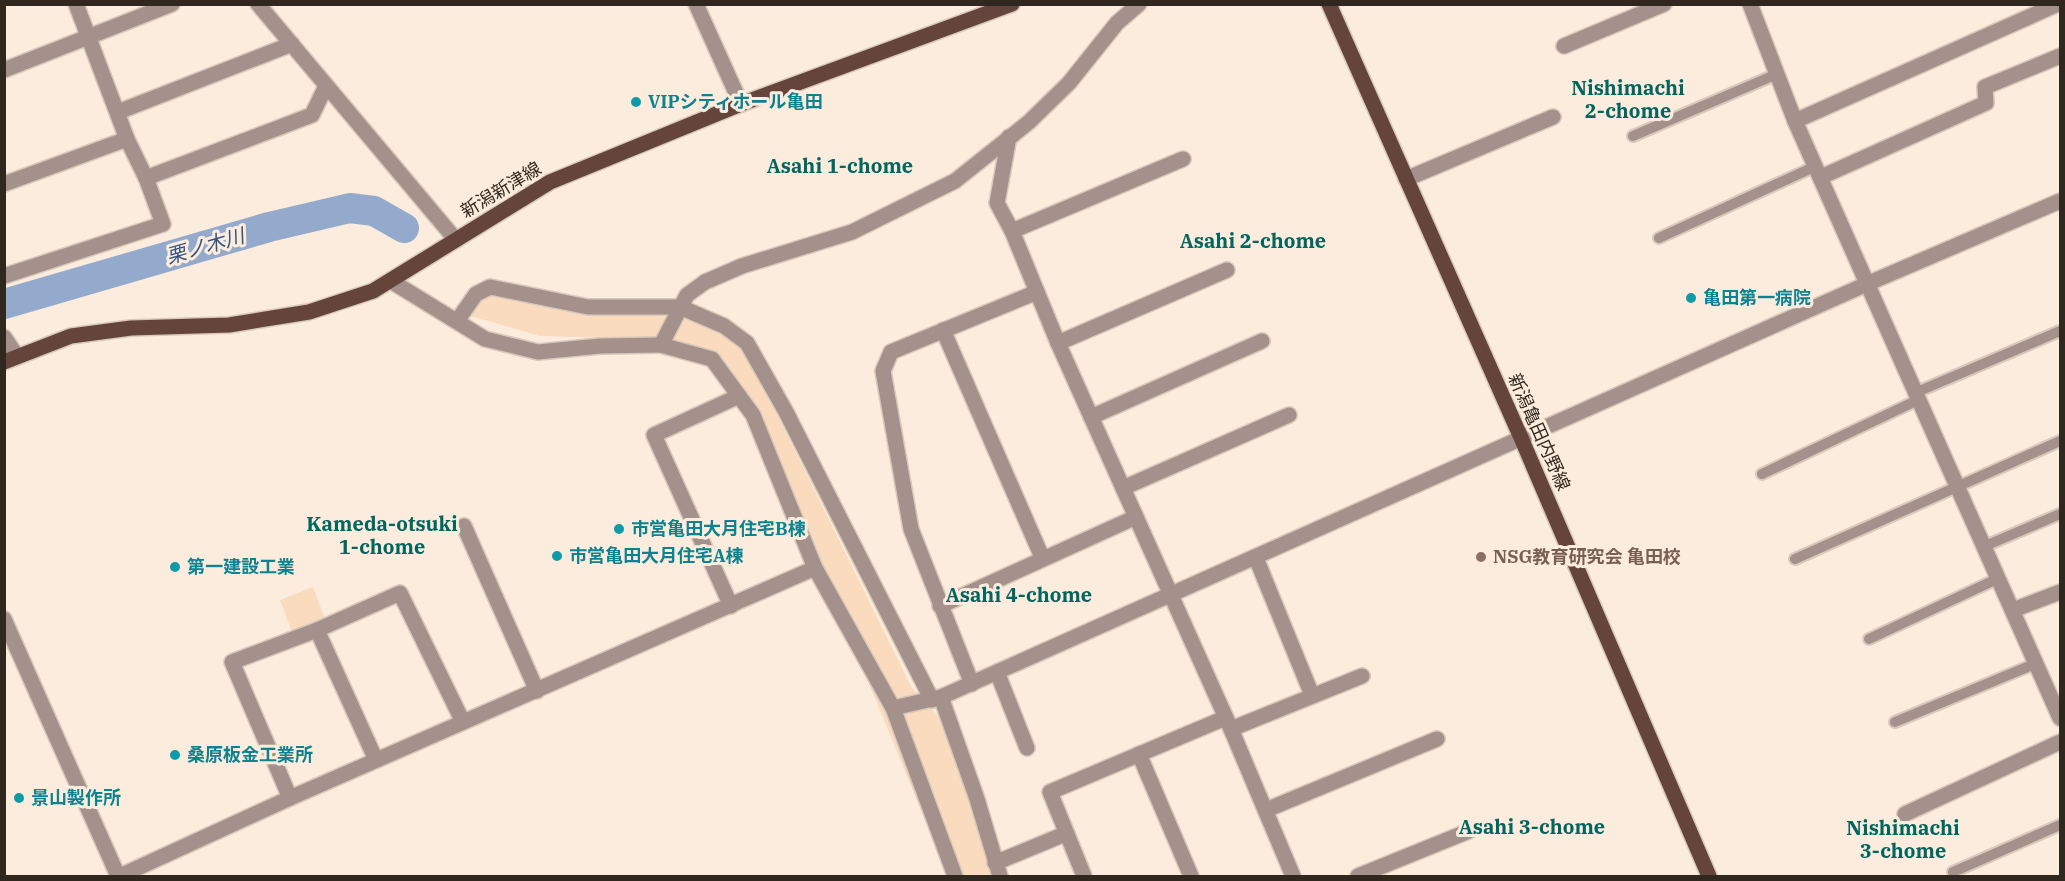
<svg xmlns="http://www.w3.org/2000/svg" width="2065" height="881" font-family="'IBM Plex Serif','Noto Sans JP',serif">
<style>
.green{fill:#fadbbe}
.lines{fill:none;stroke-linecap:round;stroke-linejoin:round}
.river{stroke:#93aacc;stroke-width:30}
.service-casing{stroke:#d7c9bb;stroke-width:14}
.minor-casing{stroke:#d7c9bb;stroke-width:18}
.tertiary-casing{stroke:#d7c9bb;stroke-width:18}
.primary-casing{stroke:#d7c9bb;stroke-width:18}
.service{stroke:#a4918b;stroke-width:10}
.minor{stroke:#a4918b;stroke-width:15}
.tertiary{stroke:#a4918b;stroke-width:15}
.primary{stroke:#65453b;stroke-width:15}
.culture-dot{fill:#0f9aa8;stroke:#fcecdd;stroke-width:2}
.education-dot{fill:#8d6e63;stroke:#fcecdd;stroke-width:2}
.labels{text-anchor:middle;stroke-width:6;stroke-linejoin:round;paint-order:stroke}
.culture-label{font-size:18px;font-weight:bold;fill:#0d838f;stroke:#fcecdd;text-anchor:start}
.street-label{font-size:18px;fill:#30271e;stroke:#fcecdd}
.education-label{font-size:18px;font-weight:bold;fill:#785e54;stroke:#fcecdd;text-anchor:start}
.neighbourhood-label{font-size:20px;font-weight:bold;fill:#00665f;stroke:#fcecdd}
.water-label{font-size:20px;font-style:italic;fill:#335381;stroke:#fcecdd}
</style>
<rect width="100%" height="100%" fill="#fcecdd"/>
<!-- green -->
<g class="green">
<path d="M496,293L586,314L688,317L744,347L912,688L941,719L996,876H948L760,418L715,354L652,339L540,336L471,316L479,300Z"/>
<path d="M313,587L325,619L292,632L280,600Z"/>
</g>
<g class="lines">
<!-- river -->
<path class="river" d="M4,304L269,227L350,208L374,211L404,228"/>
<!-- service casing -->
<g class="service-casing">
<g id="service">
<path d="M1633,136L1777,74"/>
<path d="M1659,238L1816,166"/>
<path d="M1917,392L2060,331"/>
<path d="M1762,474L1920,399"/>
<path d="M1985,546L2060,514"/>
<path d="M1795,559L2060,441"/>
<path d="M1869,639L1999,578"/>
<path d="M1895,722L2037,663"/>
<path d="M1953,872L2060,825"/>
</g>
</g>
<!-- minor casing -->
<g class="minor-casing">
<g id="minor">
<path d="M258,4L456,240"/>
<path d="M696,4L741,104"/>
<path d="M1750,4L1795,121L2060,718"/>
<path d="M1564,46L1664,4"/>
<path d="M4,70L172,4"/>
<path d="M118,112L292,44"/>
<path d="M1795,121L2058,4"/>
<path d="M1009,137L997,203L1012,231L1058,343L1231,729L1293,876"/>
<path d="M1821,177L1986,103L1985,87L2060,56"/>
<path d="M146,178L312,115L326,86"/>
<path d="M1406,179L1553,117"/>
<path d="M4,184L127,139"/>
<path d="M1012,231L1183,159"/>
<path d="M4,276L163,224L146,178L127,139L76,4"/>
<path d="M457,321L476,294L490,287L588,307H680L724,326L747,343L786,412L932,700"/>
<path d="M943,330L1042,557"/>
<path d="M4,337L17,356"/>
<path d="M1058,343L1227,270"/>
<path d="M1091,417L1262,341"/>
<path d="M1123,488L1289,415"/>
<path d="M464,526L537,691"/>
<path d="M1256,558L1312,695"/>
<path d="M731,606L654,435L739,396"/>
<path d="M940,606L1136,517"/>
<path d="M2013,610L2060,592"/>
<path d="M4,619L118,876"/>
<path d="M317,630L376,760"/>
<path d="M997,672L1027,748"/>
<path d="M972,684L911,529L883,371L891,352L1037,292"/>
<path d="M941,697L977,799L1000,876"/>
<path d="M893,708L941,697L1869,283L2060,201"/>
<path d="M1231,729L1362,676"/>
<path d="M1139,754L1191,876"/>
<path d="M290,798L232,662L317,630L400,593L463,722"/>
<path d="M1266,810L1437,739"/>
<path d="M1905,814L2060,742"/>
<path d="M995,863L1065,834"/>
<path d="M120,876L290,798L815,568"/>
<path d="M955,876L893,708L815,568L753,415L712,359L661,345L687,295L705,282L742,266L852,232L955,181L1029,122L1069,83L1117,23L1139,4"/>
<path d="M1084,876L1050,792L1225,718"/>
<path d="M1358,876L1469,831"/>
</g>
</g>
<!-- tertiary casing -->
<g class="tertiary-casing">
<path id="tertiary" d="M391,281L485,339L538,352L600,346L661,345"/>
</g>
<!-- primary casing -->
<g class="primary-casing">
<g id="primary">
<path d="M1329,4L1522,440L1709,876"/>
<path d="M4,362L71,336L131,328L229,325L309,312L373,291L550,182L741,104L1012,4"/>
</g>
</g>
<!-- service -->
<use href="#service" class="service"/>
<!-- minor -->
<use href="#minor" class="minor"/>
<!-- tertiary -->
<use href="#tertiary" class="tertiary"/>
<!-- primary -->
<use href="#primary" class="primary"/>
</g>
<!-- markers -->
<g class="culture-dot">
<circle cx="636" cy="102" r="6"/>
<circle cx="1691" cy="298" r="6"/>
<circle cx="619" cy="529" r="6"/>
<circle cx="557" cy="556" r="6"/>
<circle cx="175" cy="567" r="6"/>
<circle cx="175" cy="755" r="6"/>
<circle cx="19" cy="798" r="6"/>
</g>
<circle class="education-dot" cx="1481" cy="557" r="6"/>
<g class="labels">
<!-- culture labels -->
<g class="culture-label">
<text x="648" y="108">VIPシティホール亀田</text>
<text x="1703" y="304">亀田第一病院</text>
<text x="631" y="535">市営亀田大月住宅B棟</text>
<text x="569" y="562">市営亀田大月住宅A棟</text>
<text x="187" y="573">第一建設工業</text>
<text x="187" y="761">桑原板金工業所</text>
<text x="31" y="804">景山製作所</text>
</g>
<!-- street labels -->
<g class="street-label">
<text transform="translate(501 190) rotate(-31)" y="6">新潟新津線</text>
<text transform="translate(1539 432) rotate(66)" y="6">新潟亀田内野線</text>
</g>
<!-- education labels -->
<g class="education-label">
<text x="1493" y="563">NSG教育研究会 亀田校</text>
</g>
<!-- neighbourhood labels -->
<g class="neighbourhood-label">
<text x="1628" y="95">Nishimachi<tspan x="1628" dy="23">2-chome</tspan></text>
<text x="840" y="173">Asahi 1-chome</text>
<text x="1253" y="248">Asahi 2-chome</text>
<text x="382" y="531">Kameda-otsuki<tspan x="382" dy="23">1-chome</tspan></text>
<text x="1019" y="602">Asahi 4-chome</text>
<text x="1532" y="834">Asahi 3-chome</text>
<text x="1903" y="835">Nishimachi<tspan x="1903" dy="23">3-chome</tspan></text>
</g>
<!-- water labels -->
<g class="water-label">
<text transform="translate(205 246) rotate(-16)" y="7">栗ノ木川</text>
</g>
</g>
<!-- border -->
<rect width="2065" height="881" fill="none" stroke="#30271e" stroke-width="12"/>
</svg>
